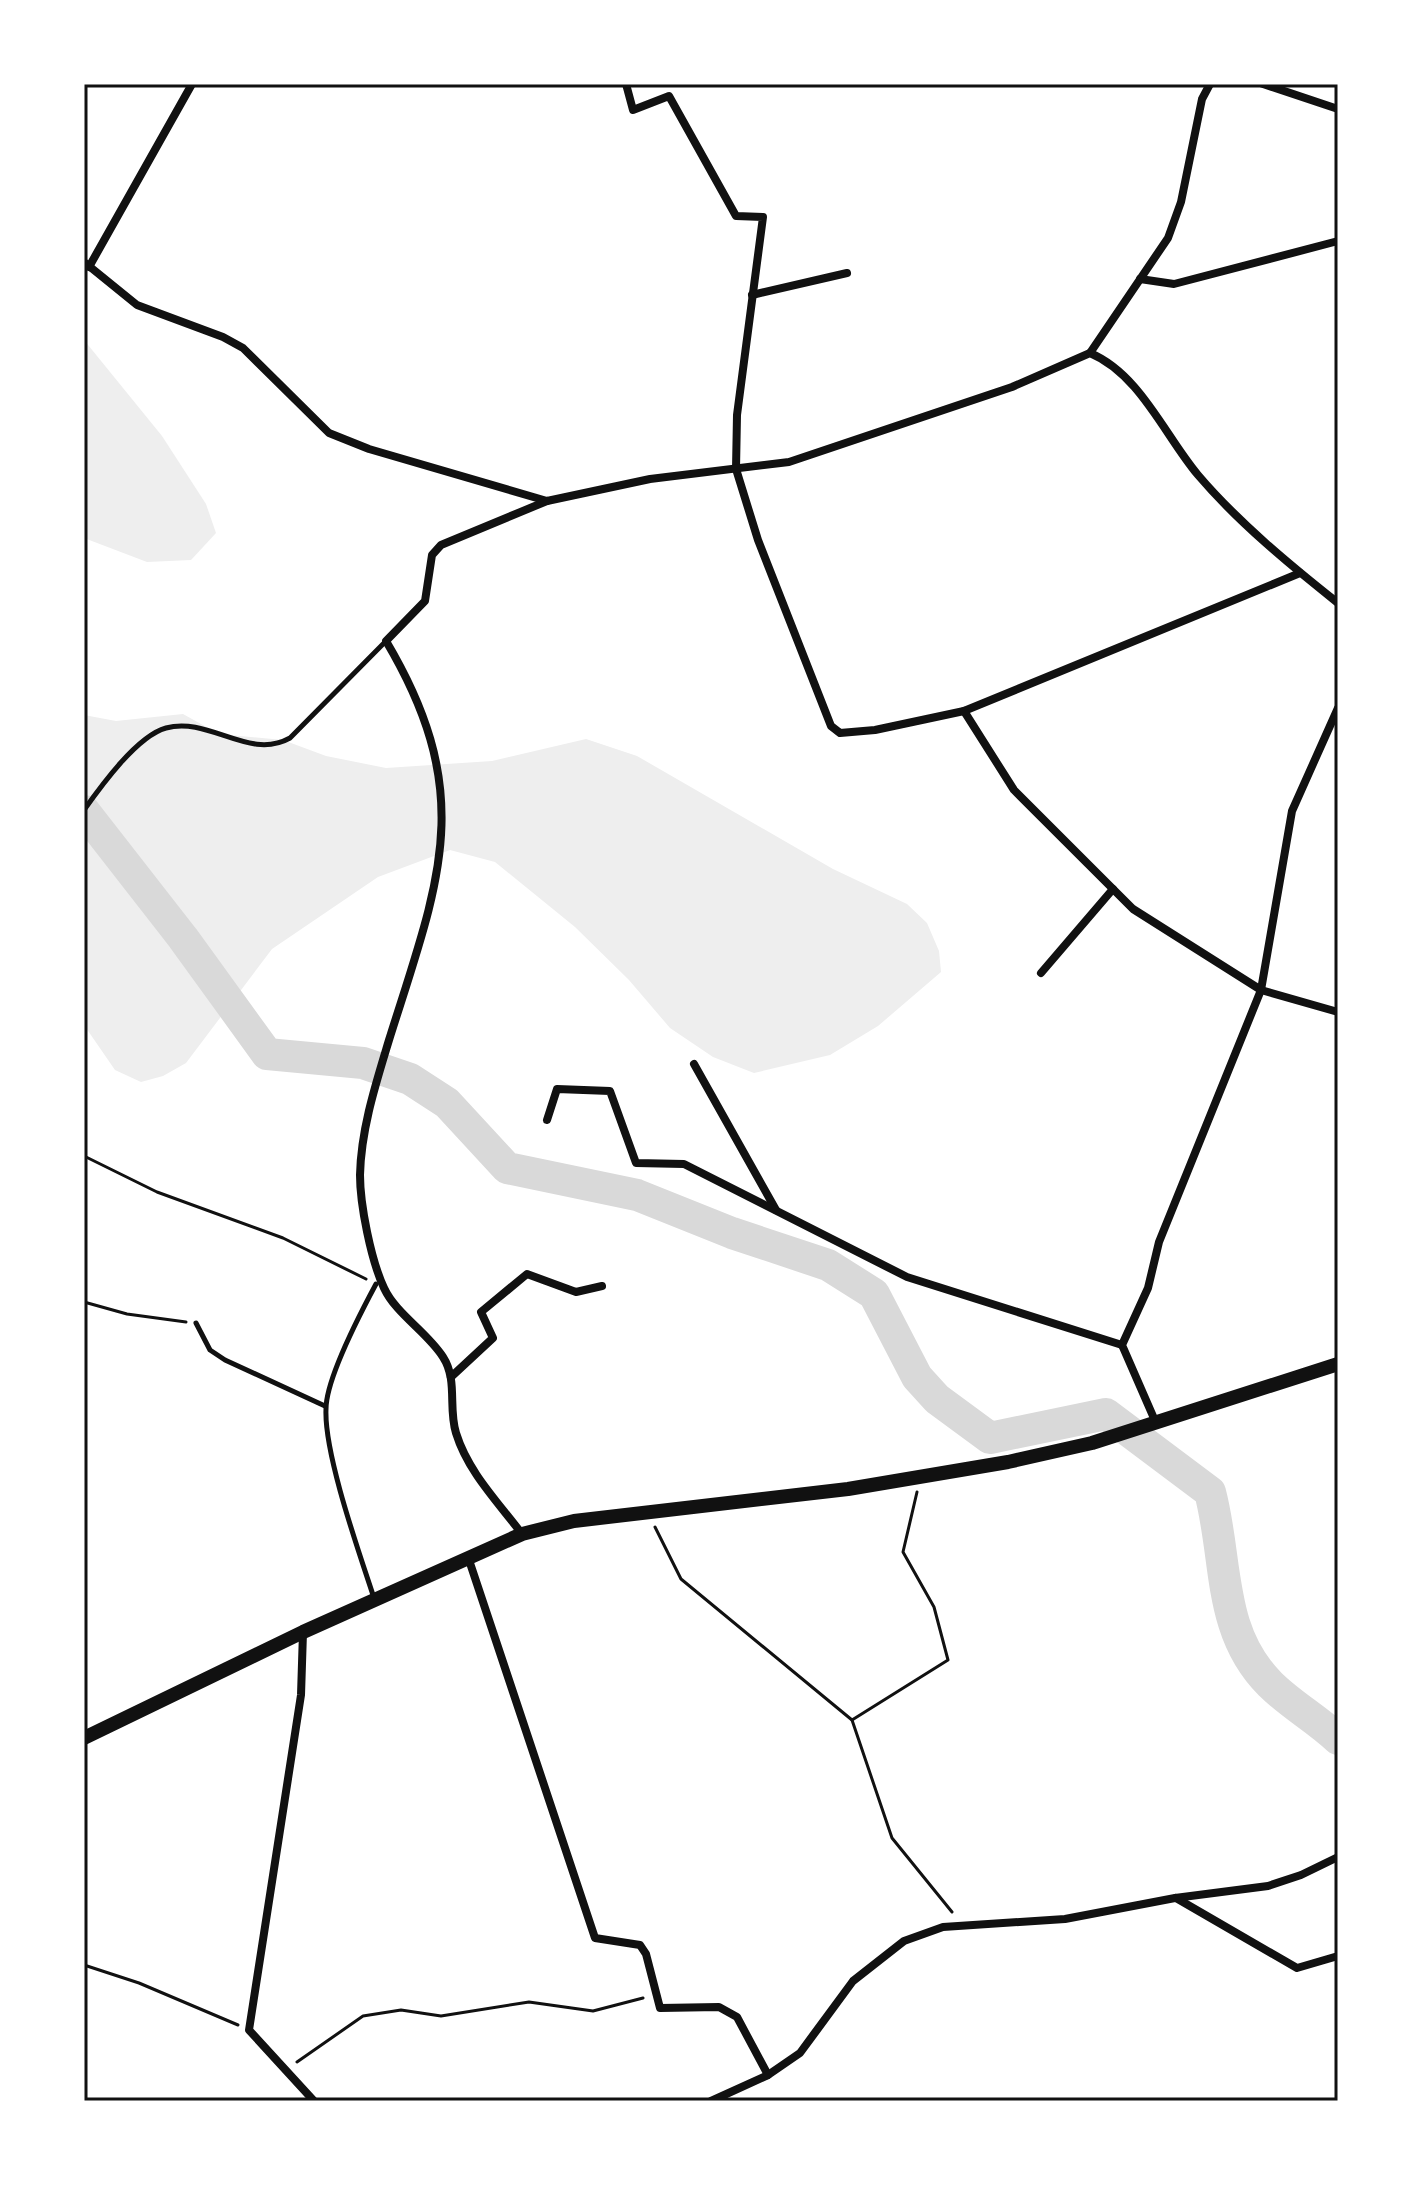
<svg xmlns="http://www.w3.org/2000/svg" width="1422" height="2185" font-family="Montserrat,sans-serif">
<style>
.green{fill:#eee}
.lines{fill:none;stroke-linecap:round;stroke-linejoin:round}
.river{stroke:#d9d9d9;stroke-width:32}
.path{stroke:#111;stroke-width:3}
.service{stroke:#111;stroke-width:5}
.minor{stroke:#111;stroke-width:8}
.secondary{stroke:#111;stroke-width:14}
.neatline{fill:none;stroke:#111;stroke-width:3}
</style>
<rect width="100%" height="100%" fill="#fff"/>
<!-- green -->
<g class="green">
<path d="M84,340L162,436L206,504L216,533L191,560L147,562L84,538Z"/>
<path d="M183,714L219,734L283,740L326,756L386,768L492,761L586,739L637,756L833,869L907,904L927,923L939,951L941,972L878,1026L830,1055L754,1073L713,1057L670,1028L629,980L575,927L495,862L450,850L378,877L272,949L186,1063L163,1076L141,1082L115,1070L84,1025V715L116,721Z"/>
</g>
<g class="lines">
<!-- river -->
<path class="river" d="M84,811L183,938L267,1054L363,1063L410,1079L447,1103L507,1168L637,1195L732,1233L828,1265L874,1294L917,1377L937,1399L990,1438L1106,1414L1210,1492C1228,1560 1217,1631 1270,1684C1291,1705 1317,1719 1338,1739"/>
<!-- path -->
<g class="path">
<path d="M84,1156L157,1192L283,1238L366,1279"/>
<path d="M84,1302L127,1314L186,1322"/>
<path d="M655,1527L681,1579L852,1720L948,1660L934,1607L903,1552L917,1492"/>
<path d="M852,1720L892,1838L952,1912"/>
<path d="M84,1965L139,1983L238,2025"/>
<path d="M297,2062L363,2016L401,2010L441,2016L529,2002L593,2011L643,1998"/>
</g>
<!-- service -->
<g class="service">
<path d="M84,810C101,786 137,736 166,728C209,716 249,761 290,738L386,641"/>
<path d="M196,1323L210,1350L225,1360L325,1406"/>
<path d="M374,1598C359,1552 324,1454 326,1409C326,1379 361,1312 376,1284"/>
</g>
<!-- minor -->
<g class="minor">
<path d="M626,84L633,110L669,96L736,216L763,217L737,415L736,469L758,540L831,726L840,733L875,730L964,711L1300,573"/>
<path d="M1263,84L1338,109"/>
<path d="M84,262L137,305L223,337L243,348L329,433L369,449L547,501L650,479L789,462L1012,387L1090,353C1140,374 1165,436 1198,475C1238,522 1290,565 1338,603"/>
<path d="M89,267L192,84"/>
<path d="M1140,279L1174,284L1338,241"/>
<path d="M752,295L847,273"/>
<path d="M1090,353L1168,238L1181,202L1202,99L1210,84"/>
<path d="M964,711L1014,790L1133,909L1261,990L1338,1012"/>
<path d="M1041,973L1113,889"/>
<path d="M694,1064L776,1210"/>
<path d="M547,1120L557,1089L610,1091L636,1163L684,1164L907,1277L1122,1345"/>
<path d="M451,1377L493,1338L481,1312L527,1274L576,1292L602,1286"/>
<path d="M1156,1423L1122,1345L1148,1288L1159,1242L1261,990L1292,811L1338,708"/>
<path d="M522,1534C498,1502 468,1472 456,1433C448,1408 458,1380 443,1357C427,1332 396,1314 384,1288C371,1260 360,1205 360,1175C361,1129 376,1083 389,1040C439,881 478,796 386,641L425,601L432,555L441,545L547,501"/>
<path d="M468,1557L595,1938L640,1945L646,1954L660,2008L719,2007L737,2017L768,2075"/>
<path d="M303,1632L301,1695L249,2030L314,2101"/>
<path d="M1176,1898L1297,1968L1338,1956"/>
<path d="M711,2101L768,2075L800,2053L853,1981L904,1941L943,1927L1065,1919L1175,1898L1268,1886L1301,1875L1338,1857"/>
</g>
<!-- secondary -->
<path class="secondary" d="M84,1738L303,1632L522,1534L574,1521L848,1489L1008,1462L1092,1443L1338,1364"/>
</g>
<!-- border -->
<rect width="1422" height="2185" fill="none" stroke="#ffffff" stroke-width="172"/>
<rect x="86" y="86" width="1250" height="2013" class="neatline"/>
</svg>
